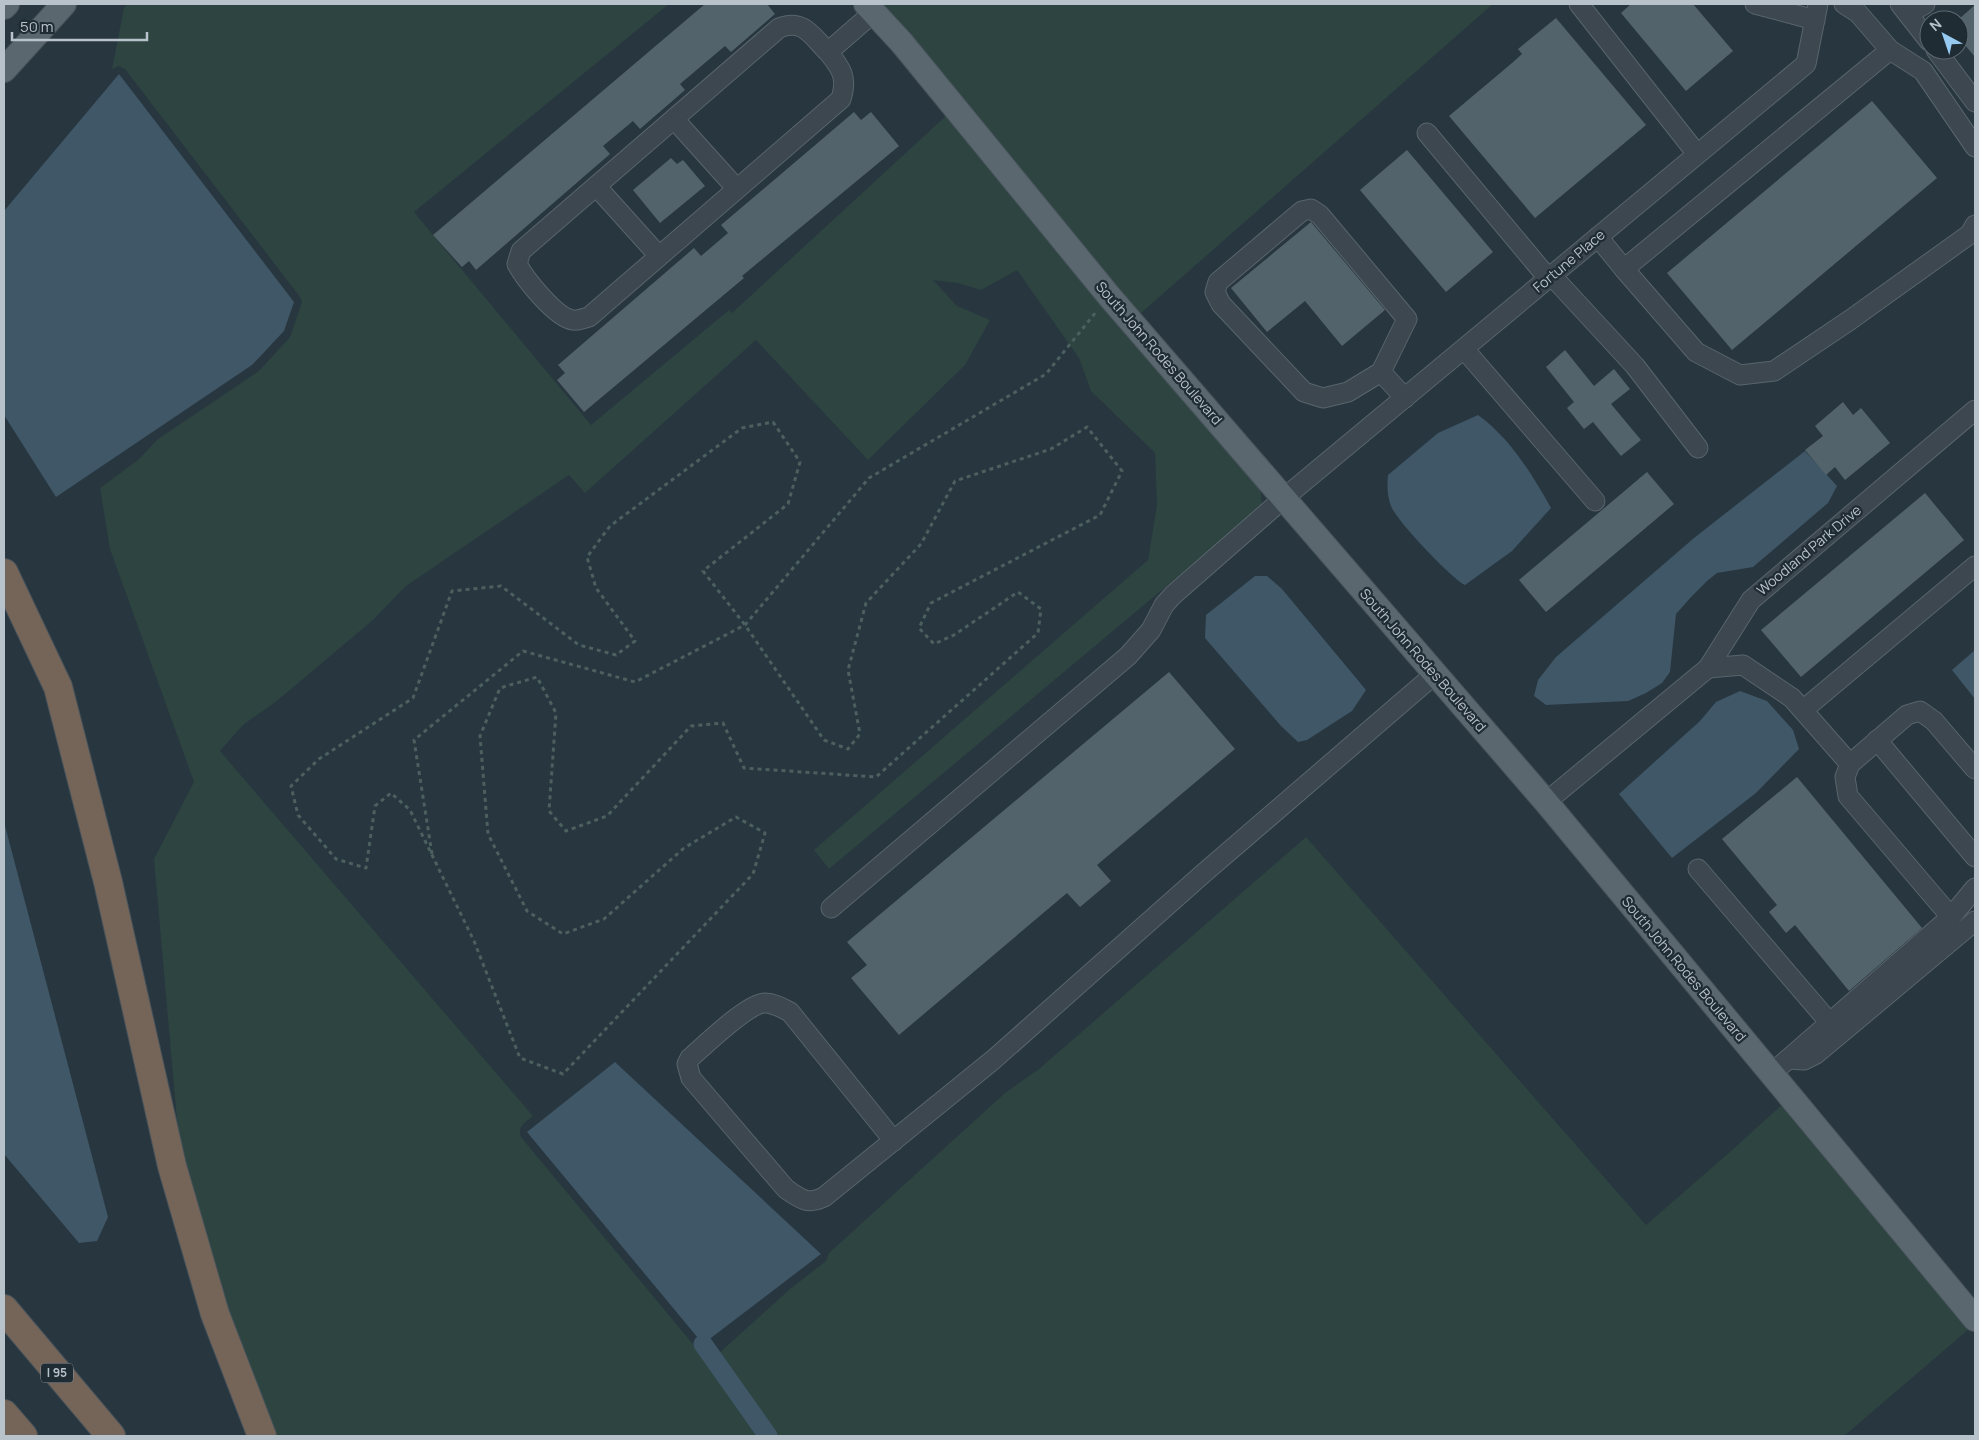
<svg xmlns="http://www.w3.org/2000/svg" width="1979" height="1440" font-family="Manrope,sans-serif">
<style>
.green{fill:#2d4441}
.water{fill:#3f5767}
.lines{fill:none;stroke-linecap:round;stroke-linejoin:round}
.canal{stroke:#3f5767;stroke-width:19}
.building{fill:#53636c}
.minor-casing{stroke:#59656d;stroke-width:21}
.major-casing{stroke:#48535b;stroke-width:26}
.highway-casing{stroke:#46525a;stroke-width:30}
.path{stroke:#4c605f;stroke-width:3;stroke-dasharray:4 4;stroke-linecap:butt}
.minor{stroke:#3c474f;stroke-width:19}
.major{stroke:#5a676f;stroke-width:24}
.highway{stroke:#756559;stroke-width:28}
.labels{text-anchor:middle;stroke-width:4.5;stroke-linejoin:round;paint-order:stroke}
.shield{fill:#202c34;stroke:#8a959d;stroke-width:1}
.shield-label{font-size:12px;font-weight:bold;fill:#b8c2ca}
.street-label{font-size:14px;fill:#b8c2ca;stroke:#202c34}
</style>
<rect width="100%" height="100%" fill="#28363f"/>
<!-- green -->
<g class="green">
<path d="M128,4H669L414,212L591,425L729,310L732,313L948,114L1260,484L1262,506L829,869L814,850L1148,560L1157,505L1155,453L1091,391L1079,358L1017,270L981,290L958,283L933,280L957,306L990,320L965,365L868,460L756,340L585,493L569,475L406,586L373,620L278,700L243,725L220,751L533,1116C526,1122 517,1126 521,1137L697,1349L704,1353L713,1348L718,1354L790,1289L826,1261L829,1253L1005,1093L1039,1069L1306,837L1646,1225L1731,1151L1784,1103L1969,1329L1844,1436H272L224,1312L181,1165L154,859L194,782L110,549L100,488L138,460L158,439L259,371L290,337L302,302L300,297L125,69L119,66L112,69L124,8Z"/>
<path d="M879,4H1493L1140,314L1144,321Z"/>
</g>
<!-- water -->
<g class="water">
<path d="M119,74L294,302L284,331L252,365L56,497L4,415V211Z"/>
<path d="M1478,415C1510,438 1532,474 1551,508L1512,551L1465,585C1451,578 1396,520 1391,506C1387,495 1387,486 1388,475L1438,433Z"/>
<path d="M1805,451L1837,486L1828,503L1753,567L1717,573L1707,581L1692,596L1676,614L1670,672L1662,683L1646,693L1628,701L1546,705L1534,696L1538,680L1556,657L1694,538Z"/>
<path d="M1255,576H1267L1282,589L1366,690L1352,711L1307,740L1298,742L1281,726L1205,638L1206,615Z"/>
<path d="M1975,650V699L1952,670Z"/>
<path d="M1740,691L1767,701L1793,730L1799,749L1756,793L1672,858L1619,794L1700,721L1716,702Z"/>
<path d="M4,822L108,1217L97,1241L79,1243L4,1154Z"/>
<path d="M615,1062L821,1254L703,1344L527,1132Z"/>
</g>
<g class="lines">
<!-- canal -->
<path class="canal" d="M703,1344L768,1436"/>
</g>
<!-- building -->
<g class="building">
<path d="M705,4H767L775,14L731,52L725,46L680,84L685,90L640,129L633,121L603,146L610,154L476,270L469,261L462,267L433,235Z"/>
<path d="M1631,4H1693L1733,51L1686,91L1621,13Z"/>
<path d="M1975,5V57L1959,38V19Z"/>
<path d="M1556,18L1646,125L1535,218L1449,116L1512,63L1522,54L1518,49Z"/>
<path d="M1872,101L1937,178L1732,350L1667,273Z"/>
<path d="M854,112L861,120L871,112L899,146L742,276L744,278L584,412L557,380L565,373L558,365L694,248L701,256L728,233L721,225Z"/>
<path d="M1407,150L1493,252L1446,292L1360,190Z"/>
<path d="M671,158L677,164L683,160L705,186L660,223L633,190Z"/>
<path d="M1311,222L1385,310L1342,346L1305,301L1267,332L1231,288Z"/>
<path d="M1565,350L1594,386L1614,369L1630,389L1611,404L1641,440L1621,456L1593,422L1584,429L1567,408L1574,402L1546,367Z"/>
<path d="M1843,402L1853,415L1861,408L1890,443L1845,480L1835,467L1826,475L1805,450L1823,436L1815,426Z"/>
<path d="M1647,472L1674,504L1546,612L1519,580Z"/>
<path d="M1925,493L1964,540L1801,677L1761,630Z"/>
<path d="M1169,672L1235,749L1097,865L1111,881L1080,907L1067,893L899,1035L851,978L867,965L847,942Z"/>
<path d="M1797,777L1922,928L1849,991L1795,925L1786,933L1769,912L1777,905L1722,839Z"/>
</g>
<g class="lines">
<!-- minor casing -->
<g class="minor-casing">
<g id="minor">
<path d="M1579,4L1697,154"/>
<path d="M1755,4L1815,20"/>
<path d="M1844,4L1858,13L1890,50L1923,71L1975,147"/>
<path d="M1900,4L1929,41"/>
<path d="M1908,14L1925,4"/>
<path d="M1936,50L1975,102"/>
<path d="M828,52C841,68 848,77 841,99L589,317C584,318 578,321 573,320C556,318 525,279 517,264L521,251L779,28C803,18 812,36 828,52L874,12"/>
<path d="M674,119L737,189"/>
<path d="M1427,133L1548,278"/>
<path d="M596,186L659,256"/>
<path d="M1598,237L1624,269L1890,50"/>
<path d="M1624,269L1696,352L1740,375L1774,371L1850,320L1970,234L1975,225"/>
<path d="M1552,276L1635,366L1698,448"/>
<path d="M1464,349L1595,501"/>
<path d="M1381,372L1348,392L1323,398L1304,392L1221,304L1215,292L1218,282L1302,211L1311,209L1320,215L1407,319L1381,372L1405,398"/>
<path d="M1708,668L1743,665L1792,698L1850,764"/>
<path d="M1803,710L1975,566"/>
<path d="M1877,740L1975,857"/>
<path d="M1546,802L1708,668L1751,600L1975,410"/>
<path d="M1698,869L1830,1023"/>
<path d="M831,908L1128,656L1151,630L1164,605L1173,595L1284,498L1806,64L1818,4"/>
<path d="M1951,917L1848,796L1845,777L1850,764L1907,715L1920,711L1934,721L1975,769"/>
<path d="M1788,1059L1804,1060L1816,1054L1975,921"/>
<path d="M1771,1074L1951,917L1975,888"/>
<path d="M894,1141L790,1012C782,1008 774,1003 765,1003C748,1003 704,1046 690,1058L687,1064L691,1078L786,1189C801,1199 807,1205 824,1197L993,1060L1205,872L1435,674"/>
</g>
</g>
<!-- major casing -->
<g class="major-casing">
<g id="major">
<path d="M866,4L902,43L1109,296L1546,802L1975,1319"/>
<path d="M4,7L7,4"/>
<path d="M4,70L64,4"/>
</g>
</g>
<!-- highway casing -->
<g class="highway-casing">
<g id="highway">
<path d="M4,573L58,687L108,882L172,1166L215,1314L262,1436"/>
<path d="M4,1309L111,1436"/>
<path d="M4,1414L23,1436"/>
</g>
</g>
<!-- path -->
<g class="path">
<path d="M773,422L800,462L788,504L703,571L745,625L824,740L848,749L860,734L848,670L866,603L921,544L955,481L1051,449L1087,427L1122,471L1100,515L931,603L919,628L934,644L954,635L1018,592L1041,609L1038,633L876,777L744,768L723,723L691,726L607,816L566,831L549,811L556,713L537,677L500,688L480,736L488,834L527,911L563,934L604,919L684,848L736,817L765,833L753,874L563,1074L520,1058L474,941L410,810L391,793L375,806L366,868L336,859L298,815L291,786L319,759L413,698L452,591L501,586L579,645L616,655L635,641L596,588L587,557L610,526L742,428Z"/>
<path d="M432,854L414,740L523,651L635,682L745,625L869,478L1046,374L1096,312"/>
</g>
<!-- minor -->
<use href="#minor" class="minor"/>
<!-- major -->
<use href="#major" class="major"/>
<!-- highway -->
<use href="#highway" class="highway"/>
</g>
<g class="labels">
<!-- shield labels -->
<rect class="shield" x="41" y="1363.5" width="32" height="19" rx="4"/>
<g class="shield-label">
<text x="57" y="1377">I 95</text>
</g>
<!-- street labels -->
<g class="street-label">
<text transform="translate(1569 261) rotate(-40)" y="5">Fortune Place</text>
<text transform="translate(1159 353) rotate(49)" y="5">South John Rodes Boulevard</text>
<text transform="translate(1809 550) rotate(-40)" y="5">Woodland Park Drive</text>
<text transform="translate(1423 660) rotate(49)" y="5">South John Rodes Boulevard</text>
<text transform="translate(1684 969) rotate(50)" y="5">South John Rodes Boulevard</text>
</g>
</g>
<!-- border -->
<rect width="1979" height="1440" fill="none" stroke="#b8c2ca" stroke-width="10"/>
<!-- north arrow -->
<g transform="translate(1944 35) rotate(320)"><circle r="24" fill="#202c34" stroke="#5d6870"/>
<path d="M0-4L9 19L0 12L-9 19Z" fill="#96caf1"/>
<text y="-8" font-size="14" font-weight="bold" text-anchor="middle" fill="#b8c2ca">N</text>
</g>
<!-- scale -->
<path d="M12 32v8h135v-8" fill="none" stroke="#b8c2ca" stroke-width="2.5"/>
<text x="20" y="32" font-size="15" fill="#b8c2ca" stroke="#202c34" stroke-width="4" paint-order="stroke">50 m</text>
</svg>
